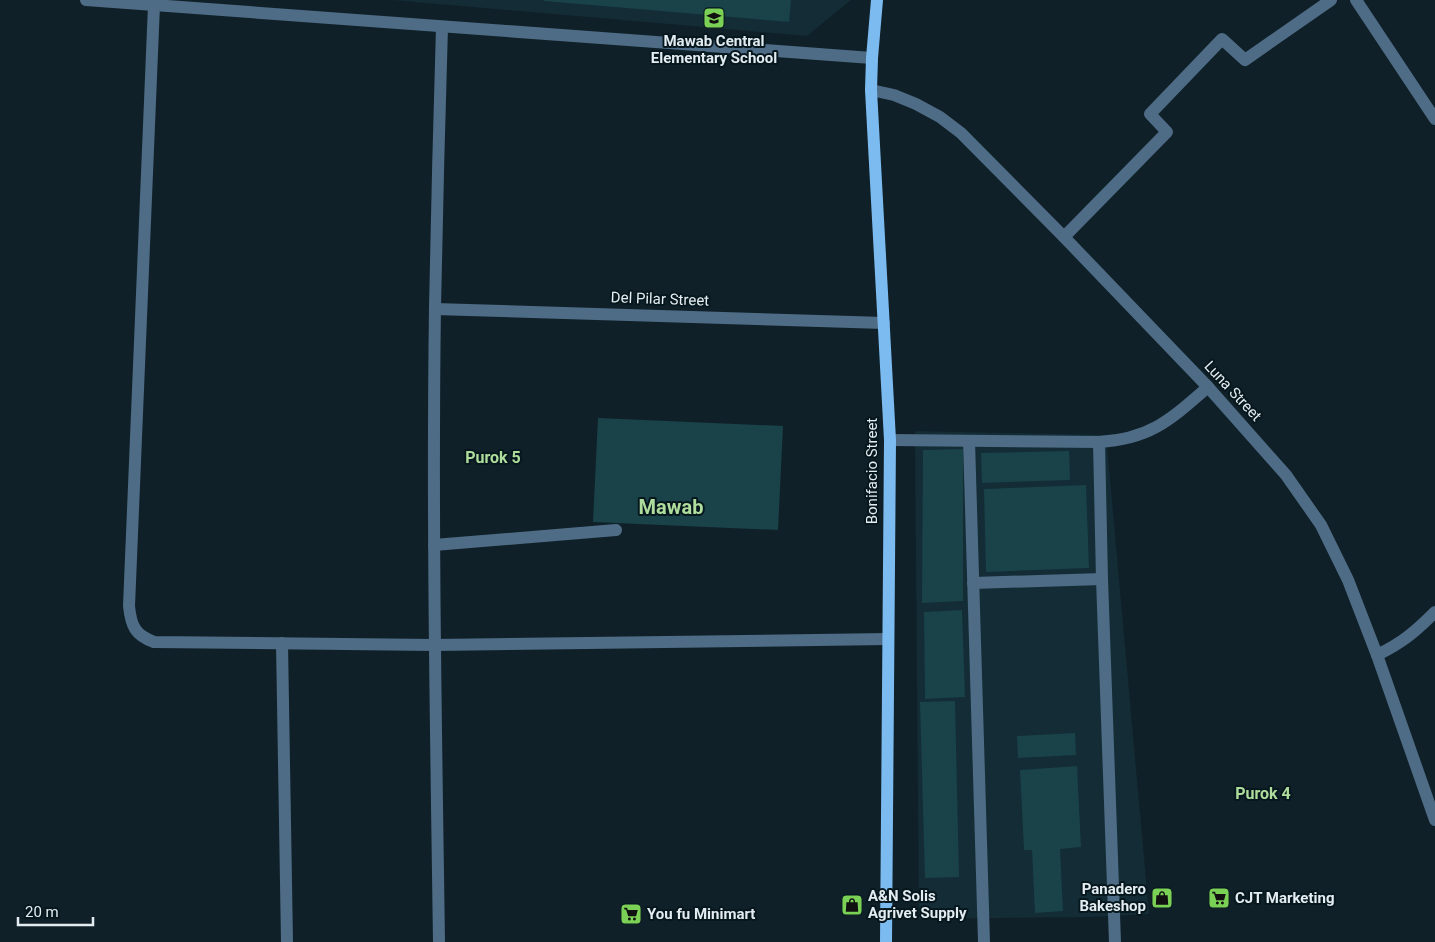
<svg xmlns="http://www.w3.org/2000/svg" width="1435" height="942" font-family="Roboto,sans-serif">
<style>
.built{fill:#132c36}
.building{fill:#194249}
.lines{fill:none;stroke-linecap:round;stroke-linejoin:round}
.lane{stroke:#4e6c85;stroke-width:12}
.street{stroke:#4e6c85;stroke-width:12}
.primary{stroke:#7cbbf0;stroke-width:12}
.labels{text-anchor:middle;stroke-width:4;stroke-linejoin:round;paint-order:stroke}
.poi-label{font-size:15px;font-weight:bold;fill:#e2ecf1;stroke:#07171e;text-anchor:start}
.street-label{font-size:15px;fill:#e2ecf1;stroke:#07171e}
.neighbourhood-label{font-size:16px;font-weight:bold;fill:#aedd9c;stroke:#07171e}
.district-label{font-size:20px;font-weight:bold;fill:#aedd9c;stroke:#07171e}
</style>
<rect width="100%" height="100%" fill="#102028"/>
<!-- built -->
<g class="built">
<path d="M392,0H851L807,36Z"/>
<path d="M915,431L1106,435L1149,914L1090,917L919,919Z"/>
</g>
<!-- building -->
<g class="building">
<path d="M544,0H791L789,22L544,1Z"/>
<path d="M598,418L783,426L778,530L593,522Z"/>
<path d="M963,449V601L922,603L923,450Z"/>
<path d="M1069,451L1070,480L982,483L981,453Z"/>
<path d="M1086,485L1089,568L986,572L984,489Z"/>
<path d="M962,610L965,697L925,699L924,612Z"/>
<path d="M955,701L959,877L925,878L920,702Z"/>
<path d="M1075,733L1076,755L1018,758L1017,736Z"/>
<path d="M1077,766L1081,847L1060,849L1063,911L1035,913L1032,850H1024L1020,770Z"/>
</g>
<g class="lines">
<!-- lane -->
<g class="lane">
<path d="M890,440L1099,442C1151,439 1171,419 1208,387"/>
<path d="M969,441L984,942"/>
<path d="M1099,442L1102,579L1115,942"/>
<path d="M434,545L616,530"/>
<path d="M973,583L1102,579"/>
</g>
<!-- street -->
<g class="street">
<path d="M86,0L872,58"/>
<path d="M1356,0L1435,119"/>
<path d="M154,5L129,606C131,626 135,635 154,642L434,645L888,639"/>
<path d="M871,90L894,95L916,104L940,117L961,133L1064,237L1208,387L1286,475L1321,525L1348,580L1377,655L1435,820"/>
<path d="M1064,237L1167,132L1150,114L1222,39L1245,60L1331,0"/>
<path d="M435,309L884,323"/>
<path d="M282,643L287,942"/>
<path d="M1377,655C1402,643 1415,632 1435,612"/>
<path d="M439,942C436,730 432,519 435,307C437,214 439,120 442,27"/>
</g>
<!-- primary -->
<path class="primary" d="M877,0L872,58L871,90L890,440L886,942"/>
</g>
<!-- icons -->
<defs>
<g id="school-square" transform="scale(1.125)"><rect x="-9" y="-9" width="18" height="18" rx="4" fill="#7bd155" stroke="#07171e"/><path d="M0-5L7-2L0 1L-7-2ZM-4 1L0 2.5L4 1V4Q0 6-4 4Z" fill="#111"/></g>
<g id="shop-square" transform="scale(1.125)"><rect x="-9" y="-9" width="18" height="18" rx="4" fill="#7bd155" stroke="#07171e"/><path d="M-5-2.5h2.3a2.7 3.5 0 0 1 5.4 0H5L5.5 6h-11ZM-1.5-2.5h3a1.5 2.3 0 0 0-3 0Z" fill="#111"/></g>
<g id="supermarket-square" transform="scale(1.125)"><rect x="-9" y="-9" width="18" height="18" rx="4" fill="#7bd155" stroke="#07171e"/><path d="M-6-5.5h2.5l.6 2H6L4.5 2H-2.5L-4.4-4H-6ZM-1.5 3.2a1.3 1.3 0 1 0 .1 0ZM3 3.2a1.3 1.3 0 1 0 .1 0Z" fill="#111"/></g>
</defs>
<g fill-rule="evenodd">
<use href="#school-square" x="714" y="18"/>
<use href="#shop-square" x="1162" y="898"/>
<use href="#supermarket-square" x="1219" y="898"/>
<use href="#shop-square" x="852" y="905"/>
<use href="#supermarket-square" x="631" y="914"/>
</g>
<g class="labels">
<!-- poi labels -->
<g class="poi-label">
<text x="714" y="46" text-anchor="middle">Mawab Central<tspan x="714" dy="17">Elementary School</tspan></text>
<text x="1146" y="894" text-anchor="end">Panadero<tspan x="1146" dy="17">Bakeshop</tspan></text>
<text x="868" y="901">A&amp;N Solis<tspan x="868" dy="17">Agrivet Supply</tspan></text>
<text x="1235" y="903">CJT Marketing</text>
<text x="647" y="919">You fu Minimart</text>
</g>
<!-- street labels -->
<g class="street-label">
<text transform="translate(660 299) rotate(2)" y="5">Del Pilar Street</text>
<text transform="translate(1233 391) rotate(47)" y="5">Luna Street</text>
<text transform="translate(872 471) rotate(-90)" y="5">Bonifacio Street</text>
</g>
<!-- neighbourhood labels -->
<g class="neighbourhood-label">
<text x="493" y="463">Purok 5</text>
<text x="1263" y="799">Purok 4</text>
</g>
<!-- district labels -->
<g class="district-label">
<text x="671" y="514">Mawab</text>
</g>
</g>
<!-- scale -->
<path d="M18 917v8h75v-8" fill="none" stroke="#e2ecf1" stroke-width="2.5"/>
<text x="25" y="917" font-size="15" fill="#e2ecf1" stroke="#07171e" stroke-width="4" paint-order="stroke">20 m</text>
</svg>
